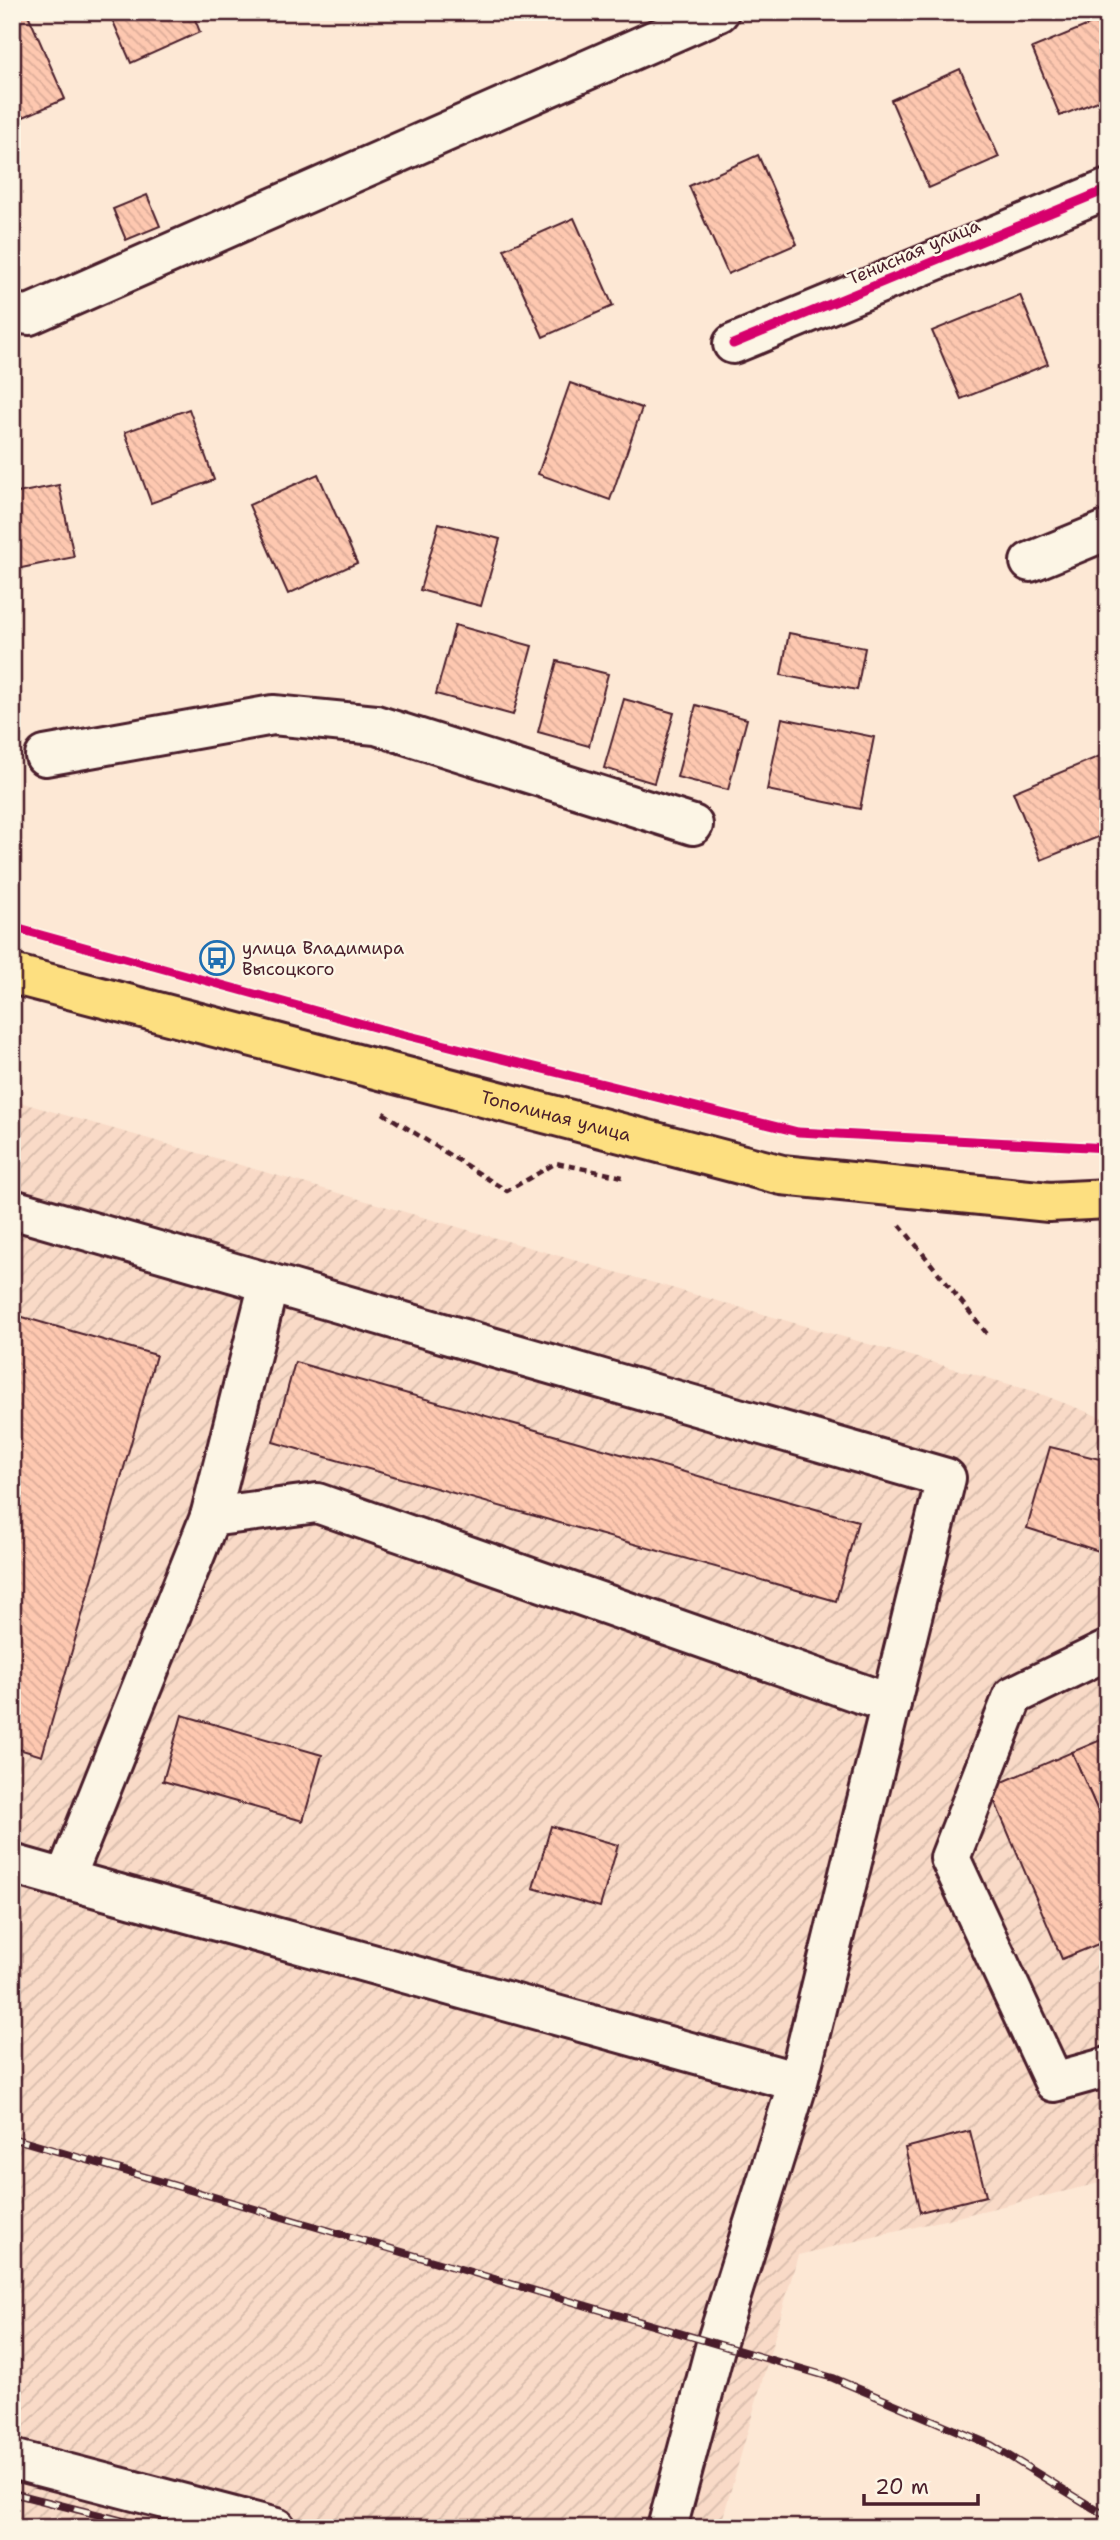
<svg xmlns="http://www.w3.org/2000/svg" width="1120" height="2540" font-family="'Shantell Sans',sans-serif">
<style>
.industrial{fill:url(#industrial-furrows)}
.building{fill:url(#building-back-hatch);stroke:#4a1f2b;stroke-width:2}
.lines{fill:none;stroke-linecap:round;stroke-linejoin:round}
.minor-casing{stroke:#4a1f2b;stroke-width:44}
.major-casing{stroke:#4a1f2b;stroke-width:44}
.path{stroke:#4a1f2b;stroke-width:4.5;stroke-dasharray:7 5;stroke-linecap:butt}
.minor{stroke:#fcf5e5;stroke-width:38}
.major{stroke:#fddf80;stroke-width:38}
.rail-casing{stroke:#4a1f2b;stroke-width:8}
.rail{stroke:#fcf5e5;stroke-width:5;stroke-dasharray:16;stroke-linecap:butt}
.cycleway-casing{stroke:#fcf5e5;stroke-width:13}
.cycleway{stroke:#d6006c;stroke-width:9}
.labels{text-anchor:middle;stroke-width:5;stroke-linejoin:round;paint-order:stroke}
.street-label{font-size:18px;fill:#4a1f2b;stroke:#fcf5e5}
.poi-label{font-size:18px;fill:#4a1f2b;stroke:#fcf5e5;text-anchor:start}
</style>
<defs>
<pattern id="industrial-furrows" width="10" height="10" patternUnits="userSpaceOnUse" patternTransform="scale(1.75)"><rect width="10" height="10" fill="#f9dac7"/><path d="M-1 1l2-2M0 10L10 0M9 11l2-2" fill="none" stroke="#d7bbab"/></pattern>
<pattern id="building-back-hatch" width="6" height="6" patternUnits="userSpaceOnUse" patternTransform="scale(1.75)"><rect width="6" height="6" fill="#fec8b0"/><path d="M-1 5l2 2M0 0l6 6M5-1l2 2" fill="none" stroke="#dbab98"/></pattern>
</defs>
<rect width="100%" height="100%" fill="#fde8d5"/>
<filter id="ink" filterUnits="userSpaceOnUse"><feTurbulence type="fractalNoise" baseFrequency=".0143" numOctaves="2"/><feDisplacementMap in="SourceGraphic" scale="14" xChannelSelector="R" yChannelSelector="G"/><feConvolveMatrix kernelMatrix="1 2 1 2 8 2 1 2 1" color-interpolation-filters="sRGB"/></filter>
<g filter="url(#ink)">
<!-- industrial -->
<path class="industrial" d="M12,1100L1033,1391L1108,1420V2181L798,2255L720,2528H12Z"/>
<!-- building -->
<g class="building">
<path d="M22,12H27L65,99L12,122V17Z"/>
<path d="M109,12H192L200,32L131,63Z"/>
<path d="M1108,17V97L1060,116L1032,48Z"/>
<path d="M960,69L999,157L929,188L891,100Z"/>
<path d="M758,155L797,244L728,274L689,186Z"/>
<path d="M147,195L160,226L126,240L113,209Z"/>
<path d="M574,218L613,306L543,337L504,249Z"/>
<path d="M1020,295L1048,364L961,399L932,331Z"/>
<path d="M12,343H16L17,385H12Z"/>
<path d="M570,383L642,408L610,500L538,474Z"/>
<path d="M189,409L214,480L151,503L125,432Z"/>
<path d="M318,474L357,563L288,594L249,505Z"/>
<path d="M59,485L74,557L12,570V494Z"/>
<path d="M439,523L500,539L481,606L420,590Z"/>
<path d="M455,625L532,646L513,715L436,694Z"/>
<path d="M789,633L865,648L857,690L781,675Z"/>
<path d="M557,661L608,674L589,746L538,732Z"/>
<path d="M624,699L674,713L654,783L604,768Z"/>
<path d="M696,705L747,719L728,790L677,777Z"/>
<path d="M782,718L874,737L860,809L767,790Z"/>
<path d="M1100,756L1108,776V833L1041,860L1013,792Z"/>
<path d="M12,1314L156,1355L42,1756L12,1747Z"/>
<path d="M295,1362L858,1521L836,1601L273,1442Z"/>
<path d="M1050,1447L1108,1461V1554L1027,1528Z"/>
<path d="M182,1715L322,1755L303,1821L163,1781Z"/>
<path d="M1108,1737V1834L1072,1752Z"/>
<path d="M1072,1752L1108,1834V1940L1062,1959L989,1788Z"/>
<path d="M551,1826L618,1845L600,1907L533,1888Z"/>
<path d="M970,2131L986,2196L920,2212L905,2148Z"/>
</g>
<g class="lines">
<!-- minor casing -->
<g class="minor-casing">
<g id="minor">
<path d="M12,313L29,315L719,12"/>
<path d="M733,344L1108,189"/>
<path d="M1030,562L1108,530"/>
<path d="M45,756L273,715L376,725L693,825"/>
<path d="M12,1209L946,1478L798,2082L716,2344L667,2528"/>
<path d="M269,1283L210,1517L65,1879L798,2082"/>
<path d="M210,1517L317,1503L891,1704"/>
<path d="M1108,1650L1013,1696L950,1858L1054,2082L1108,2067"/>
<path d="M12,1864L65,1879"/>
<path d="M12,2459L276,2528"/>
</g>
</g>
<!-- major casing -->
<g class="major-casing">
<g id="major">
<path id="s1" d="M12,974L782,1175L1049,1202L1108,1199"/>
</g>
</g>
<!-- path -->
<g class="path">
<path d="M383,1113L507,1191L556,1163L623,1177"/>
<path d="M900,1225L988,1335"/>
</g>
<!-- minor -->
<use href="#minor" class="minor"/>
<!-- major -->
<use href="#major" class="major"/>
<!-- rail casing -->
<g class="rail-casing">
<g id="rail">
<path d="M12,2138L833,2378L991,2445L1108,2517"/>
<path d="M12,2493L151,2528"/>
</g>
</g>
<!-- rail -->
<use href="#rail" class="rail"/>
<!-- cycleway casing -->
<g class="cycleway-casing">
<g id="cycleway">
<path d="M733,344L1108,189"/>
<path d="M12,927L381,1029L798,1132L1108,1148"/>
</g>
</g>
<!-- cycleway -->
<use href="#cycleway" class="cycleway"/>
</g>
</g>
<!-- icons -->
<defs>
<g id="bus-ring" transform="scale(1.75)"><circle r="9.5" fill="#fcf5e5" stroke="#1f6fb2" stroke-width="1.5"/><path d="M-5-6H5V4H4V6H2V4H-2V6H-4V4H-5ZM-3.5-4V0h7V-4ZM-3.5 1.2v1.5H-2V1.2ZM2 1.2v1.5H3.5V1.2Z" fill="#1f6fb2"/></g>
</defs>
<g fill-rule="evenodd">
<use href="#bus-ring" x="217" y="958"/>
</g>
<g class="labels">
<!-- street labels -->
<g class="street-label">
<text transform="translate(914 252) rotate(-23)" y="6">Тенисная улица</text>
<text dy="6" stroke="none"><textPath href="#s1" startOffset="562">Тополиная улица</textPath></text>
</g>
<!-- poi labels -->
<g class="poi-label">
<text x="242" y="954">улица Владимира<tspan x="242" dy="21">Высоцкого</tspan></text>
</g>
</g>
<!-- margin -->
<rect width="1120" height="2540" fill="none" stroke="#fcf5e5" stroke-width="42"/>
<rect x="21" y="21" width="1078" height="2498" fill="none" stroke="#4a1f2b" stroke-width="2.5" filter="url(#ink)"/>
<!-- scale -->
<path d="M864 2494v10h114v-10" fill="none" stroke="#4a1f2b" stroke-width="3.5"/>
<text x="875" y="2494" font-size="21" fill="#4a1f2b" stroke="#fcf5e5" stroke-width="5" paint-order="stroke">20 m</text>
</svg>
